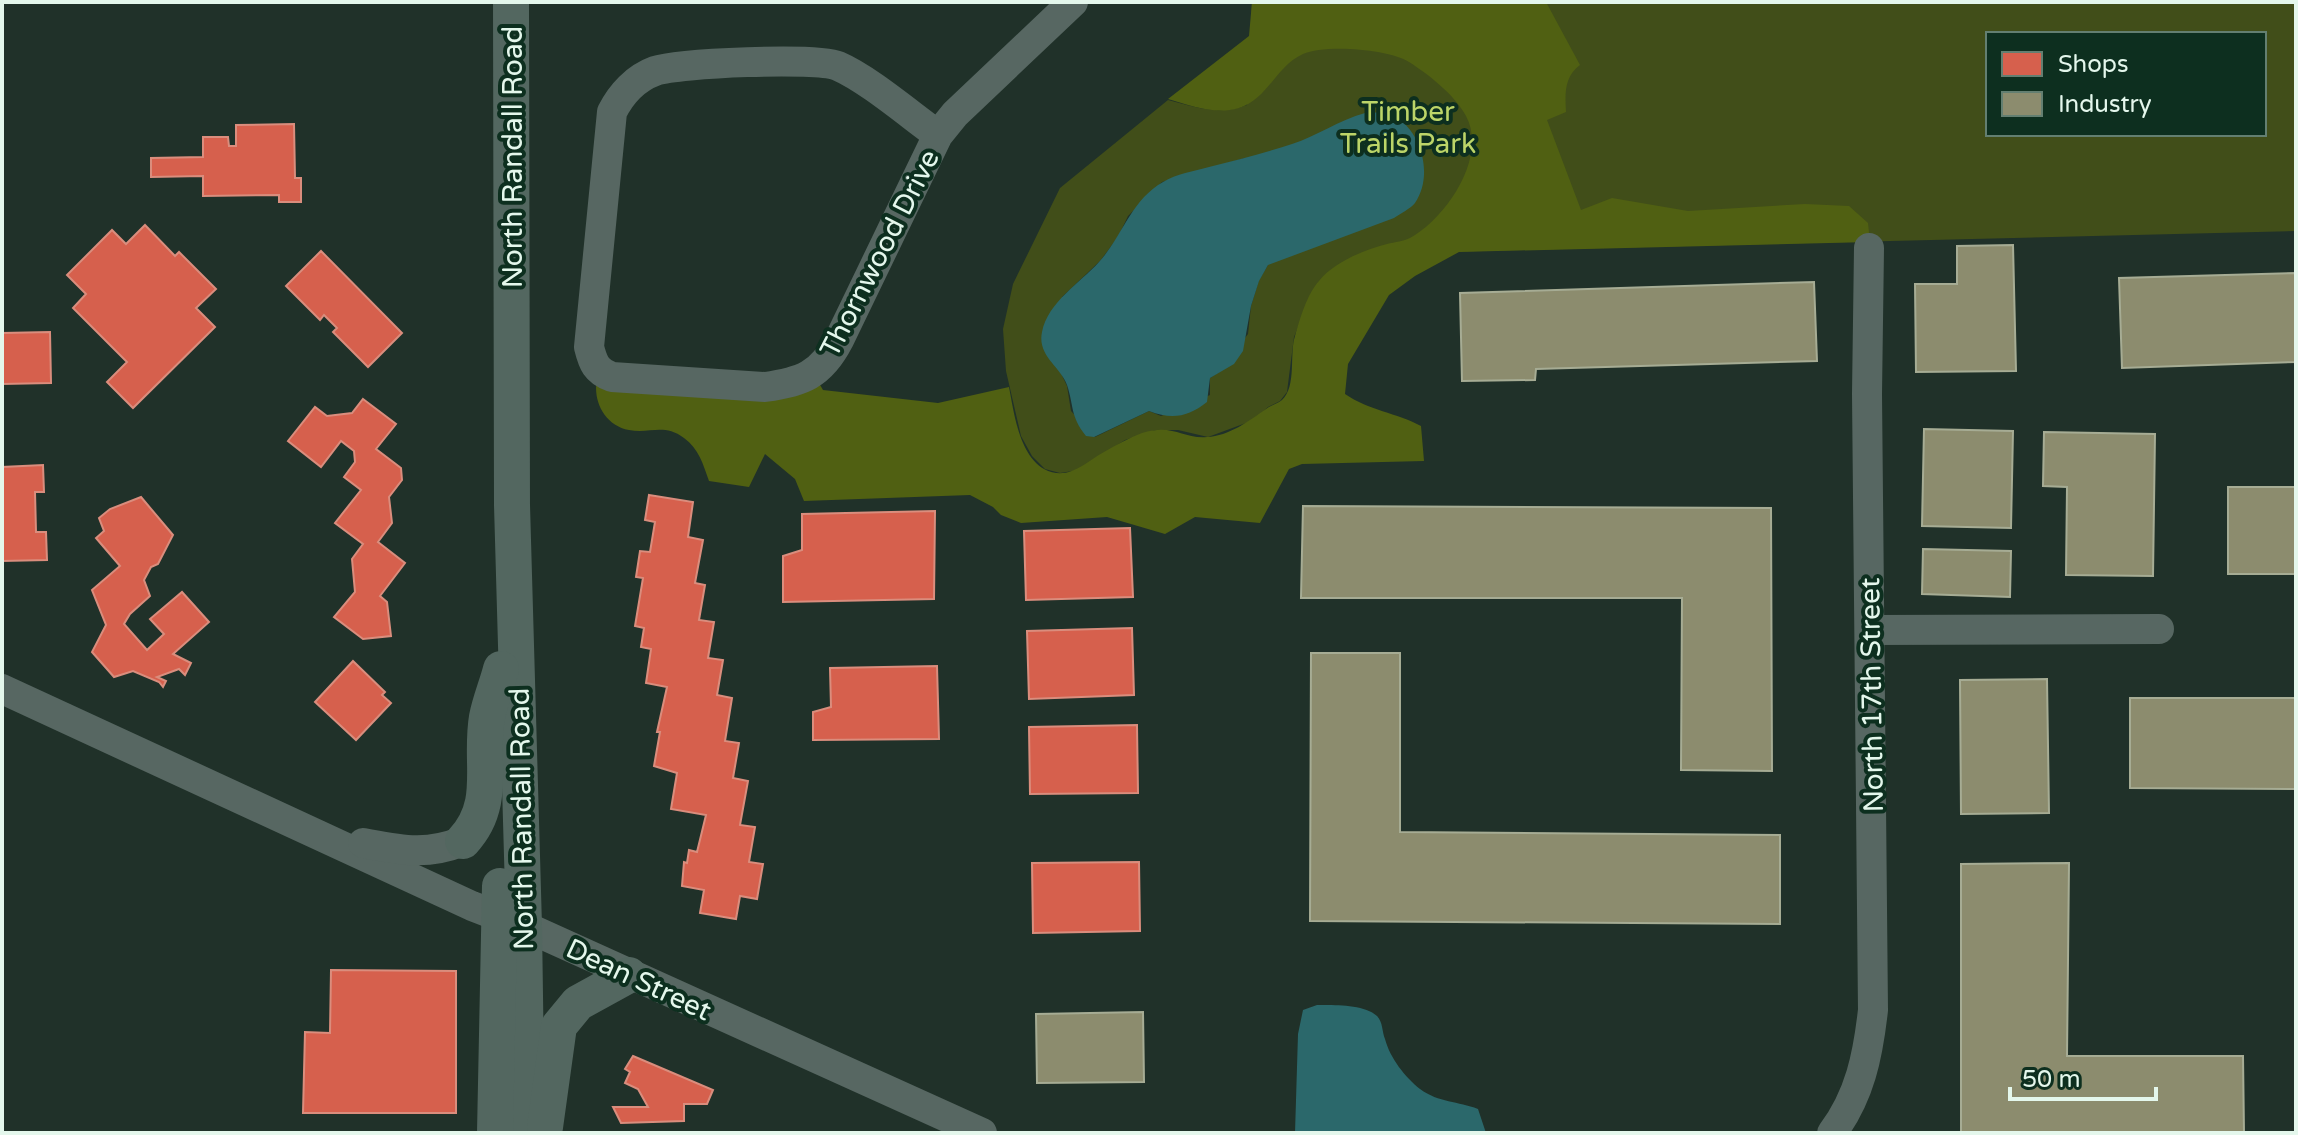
<svg xmlns="http://www.w3.org/2000/svg" width="2298" height="1135" font-family="'Varela Round',sans-serif">
<style>
.green{fill:#414e19;fill-rule:evenodd}
.forest{fill:#506012}
.water{fill:#2b686b}
.shops{fill:#d6604d;stroke:#da8d7d;stroke-width:2}
.industry{fill:#8c8c6e;stroke:#a6ac94;stroke-width:2}
.lines{fill:none;stroke-linecap:round;stroke-linejoin:round}
.minor{stroke:#576762;stroke-width:30}
.major{stroke:#536760;stroke-width:36}
.labels{text-anchor:middle;stroke-width:8;stroke-linejoin:round;paint-order:stroke}
.park-label{font-size:28px;fill:#bcd568;stroke:#0d2f1f}
.street-label{font-size:28px;fill:#e4f7ec;stroke:#0d2f1f}
</style>
<rect width="100%" height="100%" fill="#203129"/>
<!-- green -->
<path class="green" d="M1252,2H2296V231L1359,254L1310,297L1294,337L1287,392L1280,401L1268,407L1254,420L1208,437L1178,430H1155L1125,440L1079,470L1060,473L1045,469L1032,456L1021,436L1006,371L1003,329L1013,284L1060,188L1168,100C1195,107 1220,116 1247,105ZM1988,34H2264V134H1988ZM1245,158L1268,265L1259,280L1251,306L1248,334L1219,372L1210,378V395L1161,416L1149,411L1095,437L1071,411L1067,386L1059,369L1062,297L1100,261L1118,237L1128,216L1162,182Z"/>
<!-- forest -->
<path class="forest" d="M1252,2H1546L1580,65C1564,77 1565,94 1566,112L1547,120L1581,210L1612,198L1688,211L1805,204L1849,206L1868,223L1870,242L1459,252L1415,276L1389,295L1348,364L1345,394C1368,410 1397,413 1421,426L1424,461L1302,464L1289,469L1260,523L1195,517L1165,534L1107,517L1021,523L1001,515L993,507L970,495L804,501L795,479L765,454L749,487L709,481C703,464 699,449 684,438C664,423 650,434 629,430C602,425 590,395 599,372L813,373L823,390L938,403L1009,387C1014,413 1019,454 1044,469C1068,482 1086,462 1104,452C1116,445 1129,438 1142,433C1173,423 1182,439 1207,437C1229,436 1249,421 1266,409C1271,405 1277,404 1282,400C1297,386 1289,354 1295,336C1300,319 1307,294 1319,281C1334,262 1364,250 1387,244C1395,242 1404,241 1410,238C1446,218 1488,157 1466,116C1455,95 1428,74 1409,62C1389,49 1325,44 1303,54C1276,66 1268,99 1239,108C1215,115 1192,106 1168,99L1249,36Z"/>
<!-- water -->
<g class="water">
<path d="M1365,113C1375,112 1387,112 1396,117C1423,134 1433,177 1415,203C1410,209 1401,213 1394,218L1268,265L1259,281L1251,306L1243,351L1234,364L1210,378L1207,402C1188,417 1172,420 1149,411L1094,437L1086,436C1070,416 1074,406 1067,385C1060,366 1037,356 1042,332C1048,302 1080,283 1099,262C1122,237 1131,200 1163,182C1176,174 1194,171 1209,167C1237,160 1265,153 1292,144C1317,136 1339,120 1365,113Z"/>
<path d="M1317,1005C1334,1005 1364,1004 1377,1016C1383,1022 1382,1032 1385,1039C1390,1058 1405,1077 1420,1089C1439,1103 1458,1101 1478,1109L1486,1133H1295L1298,1034L1303,1010Z"/>
</g>
<!-- shops -->
<g class="shops">
<path d="M294,124L295,178H301V202H279V195L203,196V176L151,177V158L203,157V137H228L229,146H236V125Z"/>
<path d="M145,225L175,256L179,252L216,289L196,308L215,327L133,408L107,382L127,362L73,308L86,294L67,275L112,230L126,244Z"/>
<path d="M321,251L402,333L368,367L333,332L337,328L324,315L320,320L286,286Z"/>
<path d="M50,332L51,383L2,384V333Z"/>
<path d="M363,399L396,424L376,449L401,468L402,480L389,497L392,523L378,542L405,563L380,596L387,602L391,636L363,639L334,617L355,592L352,559L363,544L335,523L361,490L344,477L355,462L354,451L341,441L321,467L288,441L315,407L327,416L352,413Z"/>
<path d="M43,465L44,492H35L36,532H46L47,560L2,561V467Z"/>
<path d="M649,495L693,502L688,537L703,540L695,583L705,585L699,620L714,622L708,658L723,660L717,695L732,698L725,741L739,743L733,778L748,781L740,825L755,827L749,862L763,864L757,899L740,896L736,919L700,913L704,890L682,886L684,862L687,863L689,850L697,852L706,815L671,809L677,773L654,766L660,732H657L667,687L646,683L651,649L641,647L644,628L635,626L643,578L636,577L640,551L650,552L655,522L645,520Z"/>
<path d="M141,497L173,535L158,564L151,567L144,580L150,596L130,614L124,624L147,650L164,634L150,619L182,592L209,622L173,654L191,663L185,675L179,669L157,677L166,681L163,687L159,682L133,671L114,677L92,652L106,625L92,590L120,566L96,538L104,531L99,518L110,509Z"/>
<path d="M935,511L934,599L783,602V556L802,550V514Z"/>
<path d="M1130,528L1133,597L1026,600L1024,531Z"/>
<path d="M1132,628L1134,695L1029,699L1027,631Z"/>
<path d="M353,661L385,692L382,695L391,703L356,740L315,702Z"/>
<path d="M937,666L939,739L813,740V712L831,707L830,668Z"/>
<path d="M1137,725L1138,793L1030,794L1029,727Z"/>
<path d="M1139,862L1140,931L1033,933L1032,863Z"/>
<path d="M331,970L456,971V1113H303L305,1032L330,1033Z"/>
<path d="M633,1056L713,1090L707,1104H684V1121L621,1123L613,1107H648L638,1089L625,1083L630,1072L625,1069Z"/>
</g>
<!-- industry -->
<g class="industry">
<path d="M2013,245L2016,371L1916,372L1915,284H1957V246Z"/>
<path d="M2296,273V362L2122,368L2119,278Z"/>
<path d="M1814,282L1817,361L1536,369L1535,380L1462,381L1460,293Z"/>
<path d="M1924,429L2013,431L2011,528L1922,526Z"/>
<path d="M2044,432L2155,434L2153,576L2066,575L2067,487L2043,486Z"/>
<rect x="2228" y="487" width="68" height="87"/>
<path d="M1303,506L1771,508L1772,771L1681,770L1682,598H1301Z"/>
<path d="M1923,549L2011,551L2010,597L1922,594Z"/>
<path d="M1311,653H1400V832L1780,835V924L1310,921Z"/>
<path d="M2047,679L2049,813L1961,814L1960,680Z"/>
<path d="M2130,698H2296V789L2130,788Z"/>
<path d="M2069,863L2067,1056H2243L2244,1133H1961V864Z"/>
<path d="M1143,1012L1144,1082L1037,1083L1036,1014Z"/>
</g>
<g class="lines">
<!-- minor -->
<g class="minor">
<path d="M938,135C910,115 868,79 838,66C817,57 678,63 655,71C636,78 621,94 612,112L589,347C593,363 596,371 612,377L765,387C802,382 821,375 839,340L938,135L955,114L1073,2"/>
<path d="M1871,630L2159,629"/>
<path d="M2,689L472,906L524,926L982,1133"/>
<path d="M363,843C401,850 426,856 463,841"/>
<path d="M1832,1133C1860,1096 1868,1055 1873,1010L1867,394L1869,248"/>
</g>
<!-- major -->
<g class="major">
<path d="M511,2L512,505L524,926L527,1133"/>
<path d="M463,841C498,803 479,763 487,717C490,701 497,685 501,669"/>
<path d="M545,1127L559,1026L578,1003L629,975"/>
<path d="M495,1133L500,886"/>
</g>
</g>
<g class="labels">
<!-- park labels -->
<g class="park-label">
<text x="1408" y="121">Timber<tspan x="1408" dy="32">Trails Park</tspan></text>
</g>
<!-- street labels -->
<g class="street-label">
<text transform="translate(512 157) rotate(-90)" y="10">North Randall Road</text>
<text transform="translate(879 253) rotate(-63)" y="10">Thornwood Drive</text>
<text transform="translate(1871 695) rotate(-91)" y="10">North 17th Street</text>
<text transform="translate(521 819) rotate(-91)" y="10">North Randall Road</text>
<text transform="translate(639 979) rotate(25)" y="10">Dean Street</text>
</g>
</g>
<!-- border -->
<rect width="2298" height="1135" fill="none" stroke="#e4f7ec" stroke-width="8"/>
<!-- legend -->
<rect x="1986" y="32" width="280" height="104" fill="#0d2f1f" stroke="#637f71" stroke-width="2"/>
<rect x="2002" y="52" width="40" height="24" fill="#d6604d" stroke="#637f71" stroke-width="2"/>
<text x="2058" y="72" font-size="24" fill="#e4f7ec">Shops</text>
<rect x="2002" y="92" width="40" height="24" fill="#8c8c6e" stroke="#637f71" stroke-width="2"/>
<text x="2058" y="112" font-size="24" fill="#e4f7ec">Industry</text>
<!-- scale -->
<path d="M2010 1087v12h146v-12" fill="none" stroke="#e4f7ec" stroke-width="4"/>
<text x="2022" y="1087" font-size="24" fill="#e4f7ec" stroke="#0d2f1f" stroke-width="6" paint-order="stroke">50 m</text>
</svg>
